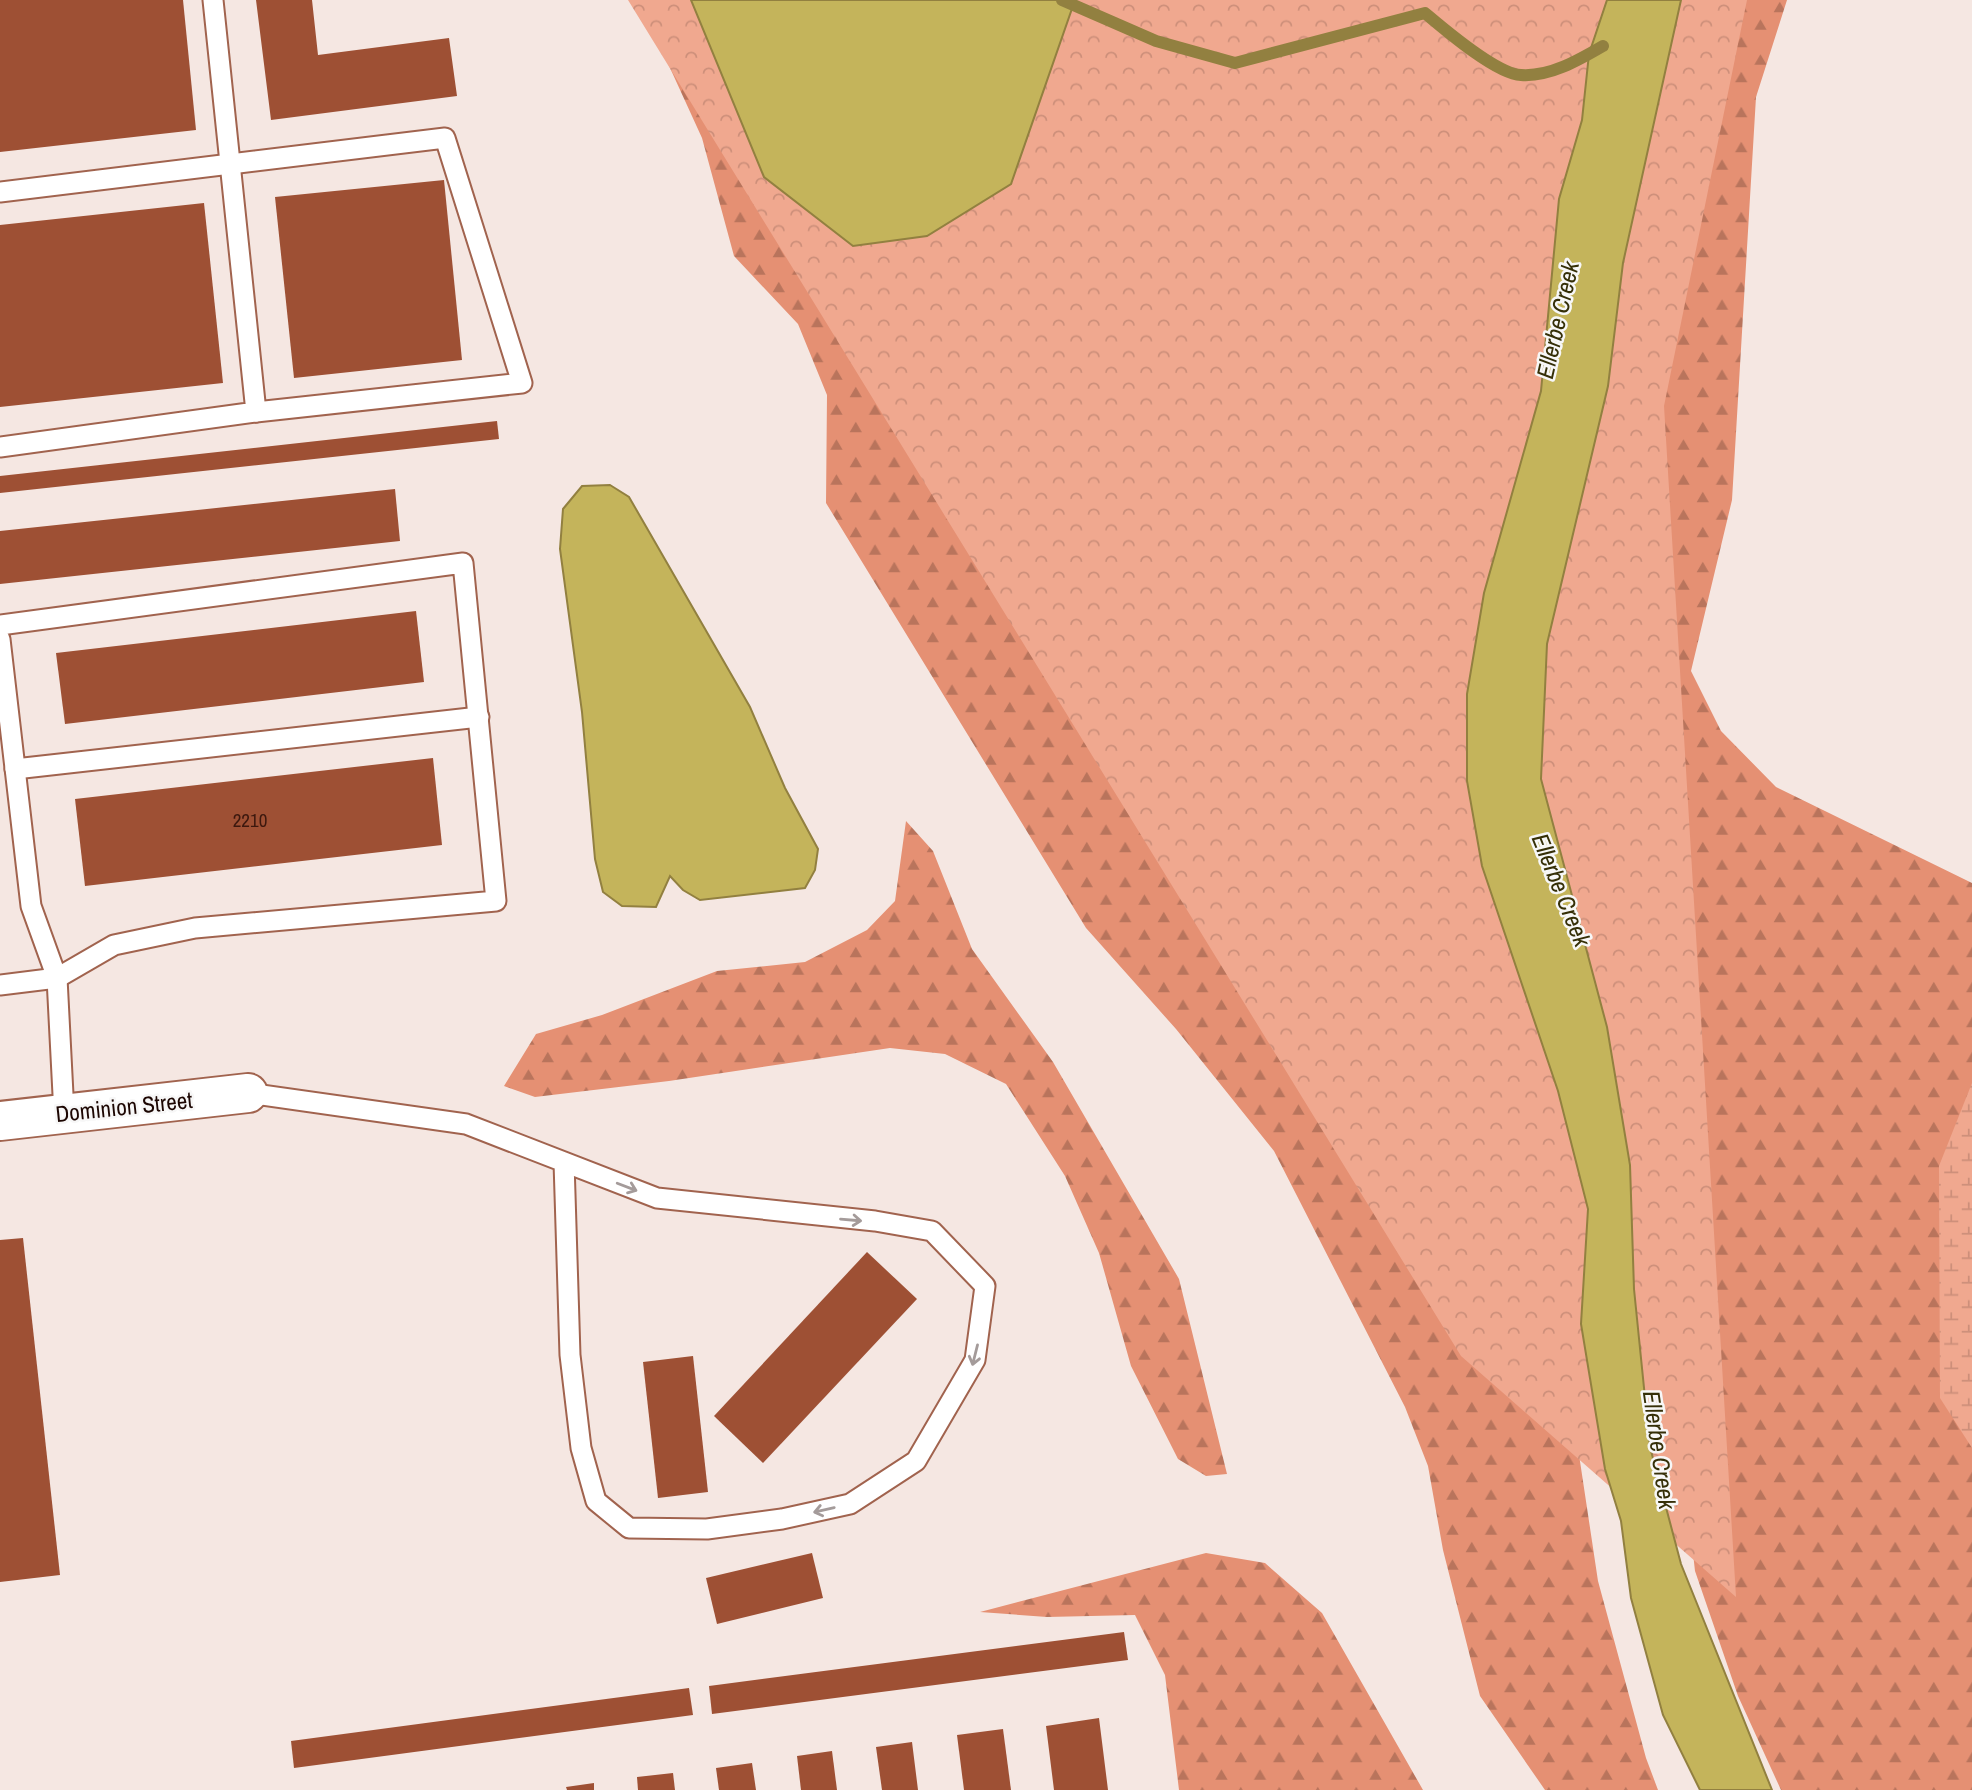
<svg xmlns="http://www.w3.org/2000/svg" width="1972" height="1790" font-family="'Archivo Narrow',sans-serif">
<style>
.forest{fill:url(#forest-firs)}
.wetland{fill:url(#wetland-marsh)}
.park{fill:url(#park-crowns)}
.water{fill:#c4b45b;stroke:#928040;stroke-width:2}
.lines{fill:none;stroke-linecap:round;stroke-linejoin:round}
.stream{stroke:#928040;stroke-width:12}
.building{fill:#9e5034}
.lane-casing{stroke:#a1634e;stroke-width:23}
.street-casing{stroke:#a1634e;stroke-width:42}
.lane{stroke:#fff;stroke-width:19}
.street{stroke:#fff;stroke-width:38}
.oneway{stroke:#a49b9a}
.labels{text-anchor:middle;stroke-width:5;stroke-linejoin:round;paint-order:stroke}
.number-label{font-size:19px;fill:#3c180e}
.street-label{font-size:23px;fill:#1c0602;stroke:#f7f7f7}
.water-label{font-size:24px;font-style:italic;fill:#352f07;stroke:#f7f7f7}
</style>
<defs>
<pattern id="forest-firs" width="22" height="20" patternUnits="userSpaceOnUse" patternTransform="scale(1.75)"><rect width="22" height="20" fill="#e59073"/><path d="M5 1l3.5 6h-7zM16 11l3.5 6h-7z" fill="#b9745c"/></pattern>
<pattern id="wetland-marsh" width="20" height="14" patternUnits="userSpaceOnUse" patternTransform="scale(1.75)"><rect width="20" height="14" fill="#f0a88f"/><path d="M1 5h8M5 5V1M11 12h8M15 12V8" fill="none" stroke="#cd8f7a"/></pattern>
<pattern id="park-crowns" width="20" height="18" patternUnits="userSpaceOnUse" patternTransform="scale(1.75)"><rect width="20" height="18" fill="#f0a88f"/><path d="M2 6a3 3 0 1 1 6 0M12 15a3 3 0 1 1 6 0" fill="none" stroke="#cd8f7a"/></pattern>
</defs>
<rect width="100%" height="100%" fill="#f5e7e2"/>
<!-- forest -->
<g class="forest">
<path d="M639,0L1578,1448L1598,1581L1646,1758L1658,1790H1545L1480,1696L1443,1550L1428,1466L1405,1407L1274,1151L1176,1029L1086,928L826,503L827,395L798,324L734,256L702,138Z"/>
<path d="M1675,0H1787L1756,97L1732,500L1691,671L1721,731L1776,787L1972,883V1790H1781L1738,1696L1695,1571L1680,1437L1563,596Z"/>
<path d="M906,821L933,851L972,949L1053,1062L1179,1279L1227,1474L1206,1476L1178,1459L1131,1366L1099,1253L1065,1176L1006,1084L945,1054L890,1048L669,1081L535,1097L504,1086L536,1034L602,1015L717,971L805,962L867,930L895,901Z"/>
<path d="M1206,1553L1265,1563L1322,1613L1423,1790H1179L1165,1675L1135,1615L1047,1617L980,1612Z"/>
</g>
<!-- wetland -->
<path class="wetland" d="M1972,1083V1448L1940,1398L1939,1166Z"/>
<!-- park -->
<path class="park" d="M628,0H1747L1664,406L1736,1597L1461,1356Z"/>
<!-- water -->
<g class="water">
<path d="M691,0H1075L1011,184L927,236L853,246L764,177Z"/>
<path d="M1607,0H1681L1623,263L1608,386L1547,644L1541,779L1607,1027L1630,1165L1634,1289L1650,1447L1681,1564L1772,1790H1700L1663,1715L1631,1598L1621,1521L1605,1469L1581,1324L1588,1209L1558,1091L1482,866L1467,781V694L1484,593L1541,391L1559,199L1582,120L1589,54Z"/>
<path d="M610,485L629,497L750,707L785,788L818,849L815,870L805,888L700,900L683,890L670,876L656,907L622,906L603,892L595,859L582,712L560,549L563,509L582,486Z"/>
</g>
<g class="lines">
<!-- stream -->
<path class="stream" d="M1062,0L1156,41L1235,63L1425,13C1444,29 1496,74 1521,75C1550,77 1579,60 1603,46"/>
</g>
<!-- building -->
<g class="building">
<path d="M0,0H183L196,130L0,152Z"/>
<path d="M256,0H312L318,55L449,38L457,96L271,120Z"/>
<path d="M444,180L462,360L294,378L275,197Z"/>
<path d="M204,203L223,383L0,407V225Z"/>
<path d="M497,421L499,439L0,493V476Z"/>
<path d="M395,489L400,541L0,584V531Z"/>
<path d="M416,611L424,682L65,724L56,653Z"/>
<path d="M433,758L442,845L85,886L75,799Z"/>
<path d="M23,1238L60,1575L0,1582V1240Z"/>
<path d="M867,1252L917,1299L763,1463L714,1416Z"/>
<path d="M693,1356L708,1492L658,1498L643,1362Z"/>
<path d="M812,1553L823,1598L717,1624L706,1578Z"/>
<path d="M1124,1632L1128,1660L712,1714L709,1686Z"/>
<path d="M689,1688L693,1715L294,1768L291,1741Z"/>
<path d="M1099,1718L1108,1790H1054L1046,1726Z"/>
<path d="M1003,1729L1011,1790H964L957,1735Z"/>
<path d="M912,1742L918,1790H882L876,1747Z"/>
<path d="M832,1751L837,1790H801L797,1756Z"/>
<path d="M752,1763L756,1790H719L716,1768Z"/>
<path d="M673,1773L675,1790H638L637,1777Z"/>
<path d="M594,1783V1790H567L566,1787Z"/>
</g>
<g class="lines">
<!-- lane casing -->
<g class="lane-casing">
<g id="lane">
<path d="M0,192L445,138L522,383L256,412"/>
<path d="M0,447L256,412L213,0"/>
<path d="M0,625L463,563L496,901L195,928L114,945L57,978L0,985"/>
<path d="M0,639L31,906L57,978L64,1114"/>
<path d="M15,769L479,717"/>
<path d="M248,1093L466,1124L657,1198L875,1221L932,1231L985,1286L975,1360L916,1461L850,1504L782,1519L707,1529L629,1528L596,1501L581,1448L570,1355L564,1162"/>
</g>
</g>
<!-- street casing -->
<g class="street-casing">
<path id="street" d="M0,1121L248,1093"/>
</g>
<!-- lane -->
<use href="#lane" class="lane"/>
<!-- street -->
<use href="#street" class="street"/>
</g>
<!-- one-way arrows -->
<defs><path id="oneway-shaft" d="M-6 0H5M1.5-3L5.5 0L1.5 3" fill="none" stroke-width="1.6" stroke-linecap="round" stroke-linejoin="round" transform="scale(1.75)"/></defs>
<g class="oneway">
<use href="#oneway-shaft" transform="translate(627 1187) rotate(21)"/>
<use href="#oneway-shaft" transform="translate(851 1220) rotate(5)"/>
<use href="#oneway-shaft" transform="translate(975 1355) rotate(104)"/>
<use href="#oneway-shaft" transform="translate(824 1510) rotate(167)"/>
</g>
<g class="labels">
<!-- number labels -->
<g class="number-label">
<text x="250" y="827">2210</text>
</g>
<!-- street labels -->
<g class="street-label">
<text transform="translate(124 1107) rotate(-6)" y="8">Dominion Street</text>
</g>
<!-- water labels -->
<g class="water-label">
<text transform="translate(1558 320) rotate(-77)" y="8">Ellerbe Creek</text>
<text transform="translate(1561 890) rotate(68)" y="8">Ellerbe Creek</text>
<text transform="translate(1659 1450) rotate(82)" y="8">Ellerbe Creek</text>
</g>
</g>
</svg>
